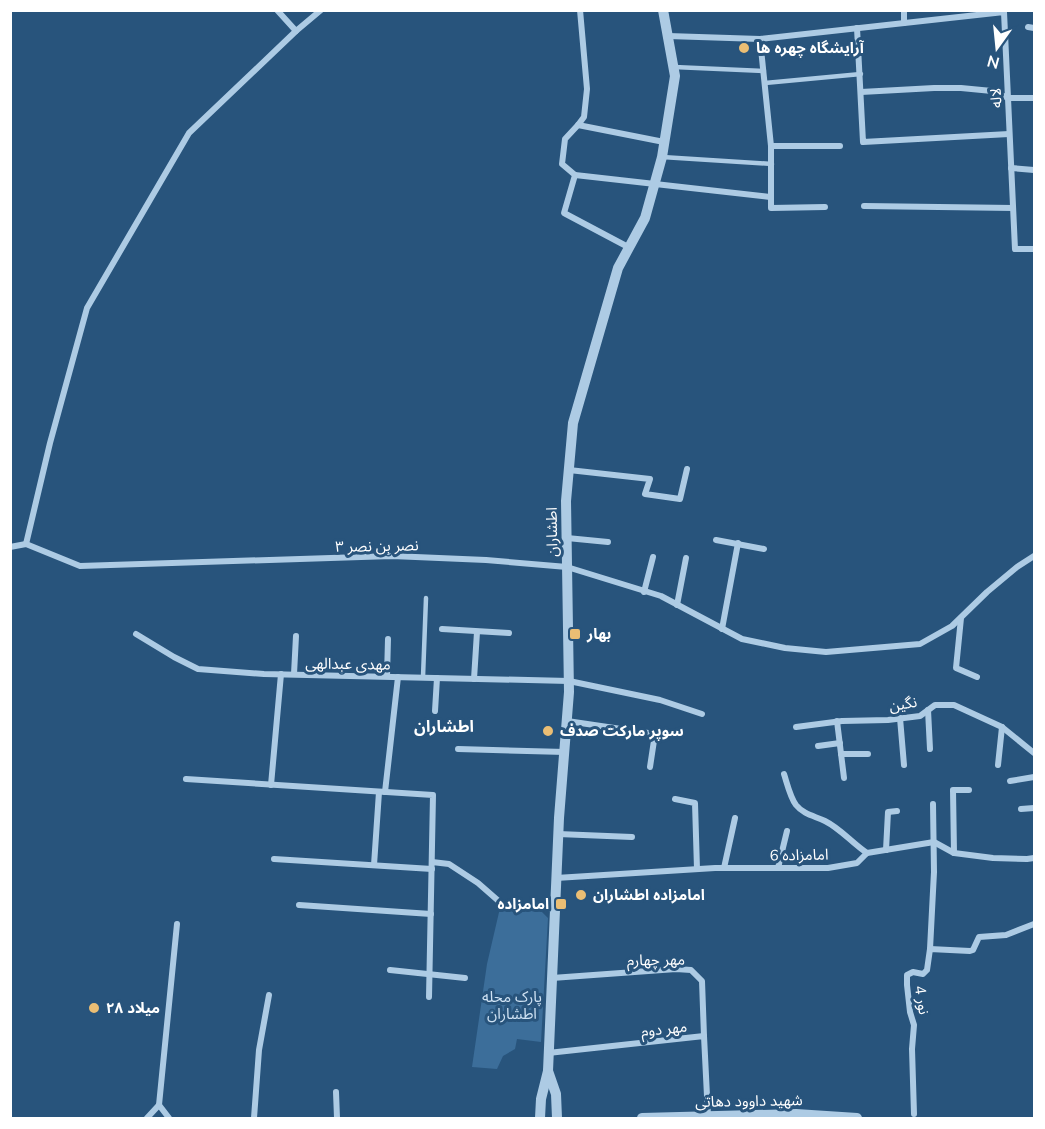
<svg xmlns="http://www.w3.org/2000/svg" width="1045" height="1129" font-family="'Nunito Sans','Noto Sans Arabic',sans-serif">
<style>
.green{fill:#3c6e9a}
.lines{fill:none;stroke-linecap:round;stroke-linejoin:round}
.service{stroke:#adcbe4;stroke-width:4.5}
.minor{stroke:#adcbe4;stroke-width:6}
.tertiary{stroke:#adcbe4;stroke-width:10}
.poi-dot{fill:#ebbe74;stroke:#28547c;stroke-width:2}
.labels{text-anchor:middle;stroke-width:6;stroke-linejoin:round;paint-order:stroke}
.poi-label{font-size:15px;font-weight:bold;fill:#fff;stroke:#28547c;text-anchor:start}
.street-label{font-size:15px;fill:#fff;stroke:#28547c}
.park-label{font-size:15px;fill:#d0e3f4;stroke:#28547c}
.neighbourhood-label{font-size:16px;font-weight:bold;fill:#fff;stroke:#28547c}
</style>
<rect width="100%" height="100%" fill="#28547c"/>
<!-- green -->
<path class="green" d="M500,908L541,911L548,918L541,1042L517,1039L515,1049L503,1056L497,1069L472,1067L487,964Z"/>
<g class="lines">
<!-- service -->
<g class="service">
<path d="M674,67L764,71"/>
<path d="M765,83L861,74"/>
<path d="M662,157L772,164"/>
<path d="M423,677L426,598"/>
</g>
<!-- minor -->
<g class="minor">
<path d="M277,10L296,31"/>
<path d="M580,10L587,89L584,117L578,125L565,139L562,164L575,175L564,213L630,248"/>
<path d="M904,10V23"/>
<path d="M1028,27L1034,28"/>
<path d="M857,28L863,142L1009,134"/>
<path d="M668,36L760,39L1004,12L1015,249H1034"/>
<path d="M760,39L771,146V208L825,207"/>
<path d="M861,92L934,88H961L992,91L1008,98H1034"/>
<path d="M578,125L664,142"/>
<path d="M771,146H840"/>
<path d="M1011,168L1034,170"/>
<path d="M575,175L770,197"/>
<path d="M864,206L1013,208"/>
<path d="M569,470L650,479L645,494L680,499L687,469"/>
<path d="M567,538L608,542"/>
<path d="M716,540L764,549"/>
<path d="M26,544L50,443L87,308L189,133L296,31L321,10"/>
<path d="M10,547L26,544L80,566L392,556L486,560L567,567L661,596L742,639L785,648L826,652L920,644L952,626L987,592L1017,567L1034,556"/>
<path d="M644,592L653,557"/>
<path d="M677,605L686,558"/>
<path d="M961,618L956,668L977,677"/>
<path d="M442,629L509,633"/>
<path d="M722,629L738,543"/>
<path d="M136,634L174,657L198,669L264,674L569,681L660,700L702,714"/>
<path d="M294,674L296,636"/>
<path d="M387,676L388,639"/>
<path d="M474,679L477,632"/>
<path d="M928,710L930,749"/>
<path d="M435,711L437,678"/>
<path d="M900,718L904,765"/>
<path d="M567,721L655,734L650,767"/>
<path d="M837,721L844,778"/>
<path d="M796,727L842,721L888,720L920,716L935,705H954L1002,727L1034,753"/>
<path d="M818,746L840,743"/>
<path d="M458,749L565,752"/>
<path d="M841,754H868"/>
<path d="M998,765L1002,727"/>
<path d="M784,774C787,783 790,797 796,805C804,815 815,816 825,821C841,829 852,843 867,853"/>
<path d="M186,779L433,795L429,997"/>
<path d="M1010,781L1034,777"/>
<path d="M271,785L281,674"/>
<path d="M385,792L398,677"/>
<path d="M675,799L695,803L697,869"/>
<path d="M1021,809L1034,808"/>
<path d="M558,834L632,837"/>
<path d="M886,850L888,812L897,811"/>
<path d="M954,853L953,790H969"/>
<path d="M274,859L432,869"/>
<path d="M432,862L449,864L478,883L502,904L555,909"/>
<path d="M374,865L379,792"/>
<path d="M724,868L735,818"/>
<path d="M778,868L787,831"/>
<path d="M556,878L715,868H828L857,863L867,853L934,842L954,853L993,858L1027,859L1034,858"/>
<path d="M299,905L431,914"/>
<path d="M930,949L934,872L933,804"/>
<path d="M390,970L465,978"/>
<path d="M552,978L676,969L691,970L702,981L704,1036"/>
<path d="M548,1053L704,1036L708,1116"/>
<path d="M336,1092L337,1118"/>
<path d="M159,1105L177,924"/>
<path d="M914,1114L912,1049L914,1025L910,1012L907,985V975L913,972L923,974L927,970L930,949L970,951L973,950L979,937L1006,935L1034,924"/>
<path d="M147,1118L159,1105L169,1118"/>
<path d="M254,1118L259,1050L269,995"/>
</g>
<!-- tertiary -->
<g class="tertiary">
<path d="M548,1071L556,1094L557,1118"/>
<path d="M540,1118L541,1099L548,1071L559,818L569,692L566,501L573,423L618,268L645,218L662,157L675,76L663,10"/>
<path d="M642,1118L796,1114L857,1118"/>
</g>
</g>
<!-- markers -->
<g class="poi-dot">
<circle cx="744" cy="48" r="6"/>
<rect x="569" y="628" width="12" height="12" rx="3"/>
<circle cx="548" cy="731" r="6"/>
<circle cx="581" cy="895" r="6"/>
<rect x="555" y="898" width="12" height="12" rx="3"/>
<circle cx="94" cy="1008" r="6"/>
</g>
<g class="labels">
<!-- poi labels -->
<g class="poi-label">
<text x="756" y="53">آرایشگاه چهره ها</text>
<text x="587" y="639">بهار</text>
<text x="560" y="736">سوپر مارکت صدف</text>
<text x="593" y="900">امامزاده اطشاران</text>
<text x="549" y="909" text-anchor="end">امامزاده</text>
<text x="106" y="1013">میلاد ۲۸</text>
</g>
<!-- street labels -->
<g class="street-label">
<text transform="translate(996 98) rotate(-93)" y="5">لاله</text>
<text transform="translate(552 532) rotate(-91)" y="5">اطشاران</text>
<text transform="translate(377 546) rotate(-1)" y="5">نصر بن نصر ۳</text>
<text transform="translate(348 664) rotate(1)" y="5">مهدی عبدالهی</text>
<text transform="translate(903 704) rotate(-10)" y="5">نگین</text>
<text transform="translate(799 855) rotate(-1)" y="5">امامزاده 6</text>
<text transform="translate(656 960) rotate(-1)" y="5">مهر چهارم</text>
<text transform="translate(922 1000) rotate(81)" y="5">نور 4</text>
<text transform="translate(664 1029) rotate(-6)" y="5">مهر دوم</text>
<text transform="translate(749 1101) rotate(-1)" y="5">شهید داوود دهاتی</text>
</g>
<!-- park labels -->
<g class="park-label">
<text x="512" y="1002">پارک محله<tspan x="512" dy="17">اطشاران</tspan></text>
</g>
<!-- neighbourhood labels -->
<g class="neighbourhood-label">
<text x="444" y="732">اطشاران</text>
</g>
</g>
<!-- border -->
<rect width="1045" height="1129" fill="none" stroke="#ffffff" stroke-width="24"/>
<!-- north arrow -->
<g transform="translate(997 48) rotate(195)" stroke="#28547c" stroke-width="4.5" paint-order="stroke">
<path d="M0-4.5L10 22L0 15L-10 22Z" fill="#ffffff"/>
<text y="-9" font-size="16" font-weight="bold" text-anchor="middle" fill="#ffffff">N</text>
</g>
</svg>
